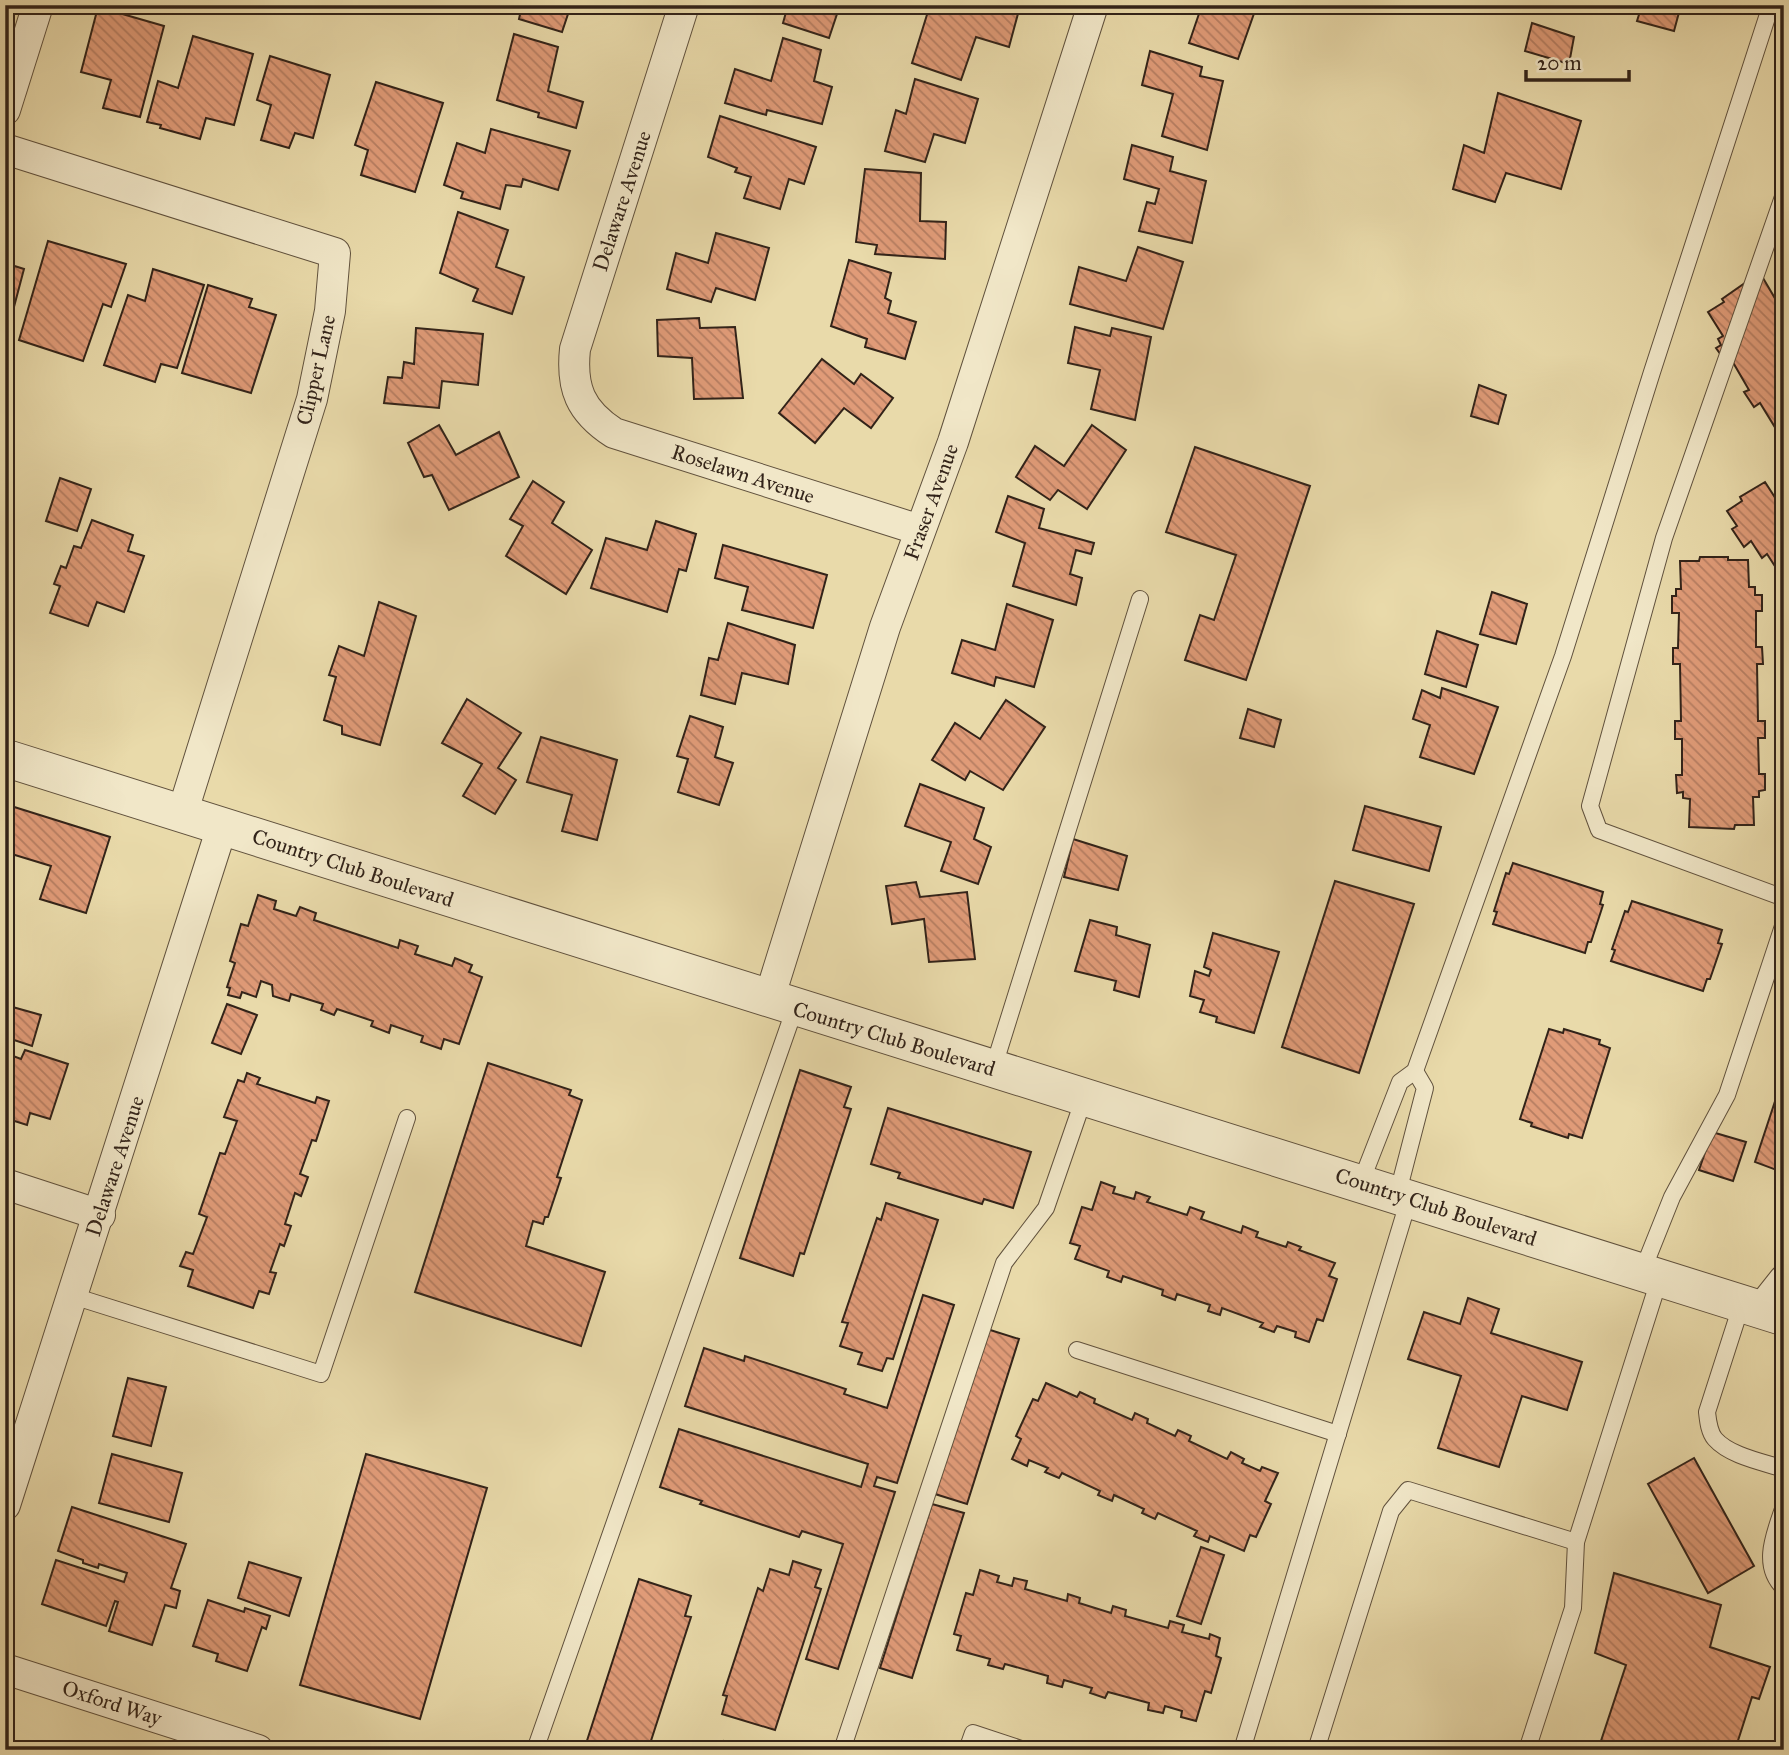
<svg xmlns="http://www.w3.org/2000/svg" width="1789" height="1755" font-family="'IM FELL Great Primer',serif">
<style>
.building{fill:url(#building-back-hatch);stroke:#322319;stroke-width:2}
.lines{fill:none;stroke-linecap:round;stroke-linejoin:round}
.service-casing{stroke:#60513d;stroke-width:18}
.minor-casing{stroke:#60513d;stroke-width:32}
.tertiary-casing{stroke:#60513d;stroke-width:39}
.service{stroke:#f1e7c8;stroke-width:16}
.minor{stroke:#f1e7c8;stroke-width:30}
.tertiary{stroke:#f1e7c8;stroke-width:37}
.labels{text-anchor:middle;stroke-width:5;stroke-linejoin:round;paint-order:stroke}
.street-label{font-size:21px;fill:#322319;stroke:#f1e7c8}
</style>
<defs>
<pattern id="building-back-hatch" width="6" height="6" patternUnits="userSpaceOnUse" patternTransform="scale(1.75)"><rect width="6" height="6" fill="#e09b78"/><path d="M-1 5l2 2M0 0l6 6M5-1l2 2" fill="none" stroke="#b67e62"/></pattern>
</defs>
<rect width="100%" height="100%" fill="#e9daaa"/>
<filter id="stains"><feTurbulence type="fractalNoise" baseFrequency=".00286" numOctaves="4"/><feColorMatrix values="0 0 0 0 .2 0 0 0 0 .09 0 0 0 0 .02 0 0 0 .5 -.17"/></filter>
<radialGradient id="worn" r=".72"><stop offset=".6" stop-color="#630" stop-opacity="0"/><stop offset="1" stop-color="#630" stop-opacity=".3"/></radialGradient>
<!-- building -->
<g class="building">
<path d="M522,5H571L562,32L519,19Z"/>
<path d="M788,5H840L829,38L783,23Z"/>
<path d="M930,5H951L973,12L975,5H1005L1019,10L1009,47L976,37L961,80L912,63Z"/>
<path d="M1202,5H1257L1238,59L1189,43Z"/>
<path d="M1642,5H1681L1674,31L1637,21Z"/>
<path d="M98,7L164,26L140,117L103,108L111,80L81,72Z"/>
<path d="M1532,23L1574,37L1569,64L1525,51Z"/>
<path d="M514,34L558,47L548,91L583,102L576,128L538,117L539,113L497,100Z"/>
<path d="M193,36L253,54L234,125L206,118L200,139L160,128L161,125L147,122L158,81L178,88Z"/>
<path d="M783,38L821,50L814,81L832,87L822,124L767,110L766,115L725,103L735,69L771,81Z"/>
<path d="M1150,51L1202,67L1200,76L1223,81L1207,150L1162,136L1173,94L1142,85Z"/>
<path d="M270,56L330,75L313,138L295,133L289,148L261,140L271,105L257,100Z"/>
<path d="M915,79L978,99L965,143L934,134L925,162L885,151L896,110L906,114Z"/>
<path d="M376,82L443,103L415,192L361,175L368,150L355,145Z"/>
<path d="M1498,93L1581,121L1561,189L1506,173L1495,202L1453,189L1464,145L1484,153Z"/>
<path d="M720,116L816,147L804,184L789,179L780,209L744,198L751,177L735,172L737,168L708,157Z"/>
<path d="M491,129L570,151L558,190L523,179L521,187L506,185L500,209L461,198L463,192L444,185L457,143L485,153Z"/>
<path d="M1132,145L1173,157L1170,171L1206,181L1192,243L1139,231L1147,202L1155,204L1159,189L1124,179Z"/>
<path d="M865,169L921,173L920,221L946,222L945,259L875,254L877,245L856,242Z"/>
<path d="M458,212L508,230L496,267L524,277L512,314L473,301L478,289L440,273Z"/>
<path d="M716,233L769,248L755,300L716,288L711,302L667,289L676,253L708,263Z"/>
<path d="M48,241L126,264L111,307L103,304L83,361L19,340Z"/>
<path d="M1138,247L1183,262L1163,329L1070,304L1079,267L1126,281Z"/>
<path d="M849,260L891,273L885,298L891,301L888,313L916,322L905,359L865,347L867,339L831,326Z"/>
<path d="M5,263L24,269L5,341Z"/>
<path d="M153,269L204,285L177,368L161,364L155,382L104,365L128,295L145,301Z"/>
<path d="M1763,278L1776,300L1781,297L1784,301V442L1760,403L1754,407L1744,392L1749,390L1731,359L1726,362L1716,348L1721,345L1718,339L1723,336L1708,312L1724,302L1722,299L1745,283Z"/>
<path d="M208,285L252,299L249,307L276,315L251,393L182,373Z"/>
<path d="M699,318L700,328L735,327L743,398L694,399L692,358L658,356L657,320Z"/>
<path d="M1075,327L1110,336L1112,328L1151,337L1135,420L1091,409L1100,370L1068,363Z"/>
<path d="M416,328L483,334L478,385L442,381L439,408L384,403L388,377L402,378L404,362L414,364Z"/>
<path d="M822,359L854,384L861,374L893,398L871,428L844,408L815,443L779,413Z"/>
<path d="M1479,385L1506,395L1498,424L1471,416Z"/>
<path d="M439,425L456,455L499,432L519,477L449,510L432,475L424,477L408,443Z"/>
<path d="M1092,425L1126,450L1087,509L1058,490L1050,500L1016,477L1035,446L1064,466Z"/>
<path d="M1195,447L1310,486L1246,680L1185,660L1200,615L1214,620L1236,555L1166,532Z"/>
<path d="M60,478L91,489L77,531L46,521Z"/>
<path d="M533,481L564,502L552,523L592,550L566,594L506,556L523,526L510,519Z"/>
<path d="M1765,482L1776,499L1782,495L1784,497V572L1780,574L1767,554L1762,558L1751,541L1744,547L1732,529L1737,526L1727,511L1742,501L1740,497Z"/>
<path d="M1008,496L1044,509L1039,528L1094,543L1091,554L1076,550L1070,574L1082,578L1076,605L1013,586L1025,543L996,532Z"/>
<path d="M92,520L133,535L128,551L144,556L124,612L97,602L88,626L50,613L60,586L54,584L61,566L66,568L74,546L81,548Z"/>
<path d="M656,521L696,534L686,571L679,569L667,612L591,588L606,538L647,550Z"/>
<path d="M723,545L827,575L813,628L742,610L748,587L715,578Z"/>
<path d="M1700,557H1728V560H1748L1749,587H1755V595H1762V611H1756V647H1762L1763,664H1757L1758,721H1765V738H1758L1759,774H1765V790L1759,791V797H1753L1754,825H1735L1734,829L1689,827L1690,799L1683,798V792L1677,793L1676,775H1682V739H1675V721H1681L1680,664H1673V648H1678L1679,613H1672V596H1676V589H1681L1680,561H1699Z"/>
<path d="M1492,592L1527,604L1516,644L1480,634Z"/>
<path d="M379,602L416,616L380,745L342,734V726L324,720L336,677L329,675L339,646L364,656Z"/>
<path d="M1007,604L1053,620L1034,687L996,677L994,686L952,673L962,640L995,650Z"/>
<path d="M728,623L795,645L788,684L742,673L735,704L701,695L709,658L718,660Z"/>
<path d="M1437,631L1478,645L1466,687L1425,674Z"/>
<path d="M1442,688L1498,707L1474,774L1420,757L1430,725L1413,719L1422,690L1440,698Z"/>
<path d="M467,699L521,733L498,768L516,780L495,814L463,796L482,764L442,743Z"/>
<path d="M1006,700L1045,727L1003,790L970,771L965,780L932,760L955,723L980,739Z"/>
<path d="M1248,709L1281,720L1274,747L1240,738Z"/>
<path d="M690,716L723,727L715,757L733,763L719,805L678,792L688,759L677,756Z"/>
<path d="M541,737L617,760L597,840L562,831L572,795L527,782Z"/>
<path d="M920,784L984,808L974,839L991,847L978,884L941,871L951,842L905,826Z"/>
<path d="M11,806L110,837L86,913L40,899L51,866L5,852V825Z"/>
<path d="M1365,806L1441,827L1429,871L1353,850Z"/>
<path d="M1073,839L1127,856L1118,890L1064,877Z"/>
<path d="M1513,863L1603,892L1600,904L1603,905L1591,942H1588L1585,953L1493,924L1497,912L1494,911L1506,873L1509,874Z"/>
<path d="M1335,881L1414,904L1359,1073L1282,1047Z"/>
<path d="M916,882L920,897L967,892L975,959L929,962L924,919L892,924L886,886Z"/>
<path d="M258,895L276,901L274,909L296,916L300,907L316,913L314,920L398,948L400,940L418,946L415,954L452,966L455,958L472,965L469,972L482,977L459,1044L444,1039L441,1049L421,1042L423,1036L391,1025L389,1033L371,1026L373,1021L337,1009L334,1015L321,1010L323,1004L291,994L289,1001L273,996L272,985L261,981L256,997L242,992L240,998L228,995L230,988L227,987L235,963L230,961L241,924L248,926Z"/>
<path d="M1632,901L1722,930L1718,943L1722,944L1710,979H1707L1703,991L1611,961L1615,950L1612,949L1625,911L1628,912Z"/>
<path d="M1090,920L1117,927L1116,935L1150,945L1139,997L1114,990L1116,981L1075,971Z"/>
<path d="M1213,933L1279,952L1254,1033L1216,1022L1217,1017L1200,1012L1204,1000L1190,996L1195,971L1209,976L1211,970L1204,967Z"/>
<path d="M227,1004L257,1015L241,1054L212,1043Z"/>
<path d="M9,1006L41,1015L32,1046L5,1037V1020Z"/>
<path d="M1549,1029L1563,1033L1564,1029L1600,1040L1599,1044L1610,1048L1582,1138L1569,1134L1568,1138L1531,1126L1532,1123L1520,1119Z"/>
<path d="M25,1050L68,1064L50,1119L30,1113L27,1125L5,1118V1053L21,1059Z"/>
<path d="M488,1063L571,1090L569,1095L582,1100L557,1177L561,1178L548,1217H545L543,1224L533,1221L526,1246L605,1272L581,1346L415,1292Z"/>
<path d="M800,1070L851,1087L844,1107L851,1109L804,1254L800,1253L793,1276L740,1258Z"/>
<path d="M247,1073L260,1078L257,1084L315,1103L317,1097L329,1101L316,1141L312,1140L300,1174L308,1177L301,1196L295,1193L285,1224L291,1226L284,1246L280,1244L270,1272L276,1273L269,1294L259,1291L253,1308L188,1286L193,1270L180,1266L186,1252L193,1254L207,1217L199,1214L220,1153L225,1154L237,1121L224,1117L238,1080L244,1082Z"/>
<path d="M1784,1074V1166L1782,1172L1755,1162Z"/>
<path d="M888,1108L1031,1152L1013,1208L984,1199L982,1204L898,1178L900,1173L871,1164Z"/>
<path d="M1712,1132L1746,1142L1733,1181L1699,1170Z"/>
<path d="M1101,1182L1115,1187L1113,1193L1134,1199L1136,1192L1150,1197L1147,1202L1187,1215L1190,1207L1204,1212L1201,1219L1241,1233L1243,1226L1258,1232L1256,1237L1286,1247L1288,1242L1301,1247L1299,1250L1335,1263L1329,1276L1337,1279L1323,1321L1317,1319L1309,1342L1295,1337L1296,1332L1277,1326L1274,1332L1260,1327L1263,1323L1222,1308L1220,1315L1208,1311L1210,1305L1177,1294L1175,1300L1162,1295L1163,1290L1123,1276L1121,1282L1107,1277L1109,1271L1075,1259L1080,1246L1070,1243L1082,1207L1092,1210Z"/>
<path d="M886,1203L938,1220L893,1359L887,1358L882,1371L858,1364L862,1353L840,1346L848,1323L842,1322L877,1218L881,1220Z"/>
<path d="M923,1295L954,1305L897,1483L877,1477L874,1486L895,1492L838,1669L806,1659L843,1544L802,1531L799,1537L700,1504L702,1501L660,1487L679,1429L861,1487L868,1464L685,1406L704,1348L744,1361L745,1356L846,1389L844,1394L887,1408Z"/>
<path d="M1468,1298L1499,1309L1491,1333L1582,1362L1567,1410L1522,1396L1499,1467L1438,1448L1461,1376L1408,1359L1424,1312L1460,1324Z"/>
<path d="M987,1329L1019,1339L967,1504L935,1494Z"/>
<path d="M128,1378L166,1387L151,1446L113,1436Z"/>
<path d="M1046,1383L1077,1397L1080,1392L1095,1399L1094,1403L1132,1420L1135,1413L1148,1419L1147,1423L1175,1436L1178,1430L1191,1436L1189,1441L1227,1459L1231,1452L1244,1459L1242,1463L1260,1471L1262,1467L1278,1473L1265,1501L1271,1504L1256,1537L1250,1535L1244,1551L1210,1536L1208,1542L1194,1536L1197,1531L1158,1513L1155,1519L1142,1513L1144,1509L1114,1495L1112,1501L1098,1495L1100,1491L1062,1473L1059,1478L1045,1472L1048,1468L1029,1460L1027,1466L1012,1459L1021,1439L1016,1436L1033,1399L1038,1401Z"/>
<path d="M112,1454L182,1473L169,1522L99,1503Z"/>
<path d="M366,1454L487,1488L420,1719L300,1685Z"/>
<path d="M1694,1458L1754,1566L1708,1593L1648,1484Z"/>
<path d="M932,1504L964,1513L912,1678L880,1668Z"/>
<path d="M72,1507L186,1544L171,1588L180,1591L176,1608L165,1605L152,1645L109,1631L118,1602L115,1601L106,1626L42,1604L56,1560L124,1582L127,1573L99,1564L98,1568L83,1563V1560L58,1551Z"/>
<path d="M1201,1547L1224,1555L1201,1624L1177,1616Z"/>
<path d="M793,1561L821,1570L815,1587L821,1589L775,1730L722,1714L727,1696L723,1695L758,1588L763,1591L770,1569L789,1575Z"/>
<path d="M249,1562L301,1578L289,1616L238,1598Z"/>
<path d="M980,1570L999,1576L997,1582L1012,1586L1014,1578L1027,1581L1025,1589L1067,1601L1068,1594L1080,1598L1079,1603L1111,1613L1113,1606L1126,1610L1125,1616L1168,1628L1170,1621L1184,1625L1182,1632L1209,1639L1210,1634L1220,1638L1216,1656L1221,1658L1211,1693L1205,1691L1196,1721L1181,1717L1182,1711L1165,1706L1163,1713L1148,1710L1149,1703L1108,1692L1105,1698L1090,1693L1092,1688L1064,1680L1062,1687L1047,1683L1048,1676L1005,1664L1003,1669L988,1665L990,1659L957,1650L961,1636L954,1634L966,1593L973,1595Z"/>
<path d="M1614,1573L1721,1605L1710,1647L1770,1667L1759,1699L1752,1697L1735,1750H1598L1626,1665L1595,1653Z"/>
<path d="M639,1579L691,1596L685,1616L691,1617L648,1750H584Z"/>
<path d="M208,1600L244,1612L245,1608L270,1616L266,1629L262,1627L247,1671L216,1661L218,1654L193,1646Z"/>
<path d="M724,1741L751,1750H709L712,1742L722,1745Z"/>
</g>
<g class="lines">
<!-- service casing -->
<g class="service-casing">
<g id="service">
<path d="M1784,194L1664,538L1590,806L1599,830L1784,898"/>
<path d="M993,1069L1140,599"/>
<path d="M1361,1182L1400,1082L1415,1071L1563,656L1652,372L1771,5"/>
<path d="M1397,1196L1425,1088L1415,1071"/>
<path d="M1642,1272L1672,1197L1727,1095L1784,923"/>
<path d="M73,1296L321,1374L407,1118"/>
<path d="M1742,1303L1707,1412C1708,1421 1709,1432 1715,1439C1730,1456 1763,1462 1784,1469"/>
<path d="M1077,1350L1338,1434"/>
<path d="M1784,1506C1775,1533 1760,1565 1784,1588"/>
<path d="M535,1750L795,1008"/>
<path d="M842,1750L1004,1263L1046,1208L1084,1098"/>
<path d="M967,1750L973,1733L1024,1750"/>
<path d="M1242,1750L1409,1199"/>
<path d="M1316,1750L1391,1511L1408,1490L1576,1542"/>
<path d="M1527,1750L1573,1608L1576,1542L1660,1277"/>
</g>
</g>
<!-- minor casing -->
<g class="minor-casing">
<g id="minor">
<path d="M684,5L575,349C571,388 580,411 614,433L920,530"/>
<path d="M5,110L38,5"/>
<path d="M5,149L335,253L330,311L312,399L182,814"/>
<path d="M769,999L885,627L953,442L1093,5"/>
<path d="M5,1184L100,1215"/>
<path d="M1761,1309L1784,1280"/>
<path d="M5,1505L222,827"/>
<path d="M5,1669L258,1750"/>
</g>
</g>
<!-- tertiary casing -->
<g class="tertiary-casing">
<path id="tertiary" d="M5,758L1784,1317"/>
</g>
<!-- service -->
<use href="#service" class="service"/>
<!-- minor -->
<use href="#minor" class="minor"/>
<!-- tertiary -->
<use href="#tertiary" class="tertiary"/>
</g>
<g class="labels">
<!-- street labels -->
<g class="street-label">
<text transform="translate(622 201) rotate(-72)" y="7">Delaware Avenue</text>
<text transform="translate(316 370) rotate(-77)" y="7">Clipper Lane</text>
<text transform="translate(743 474) rotate(18)" y="7">Roselawn Avenue</text>
<text transform="translate(931 502) rotate(-70)" y="7">Fraser Avenue</text>
<text transform="translate(353 868) rotate(18)" y="7">Country Club Boulevard</text>
<text transform="translate(894 1039) rotate(17)" y="7">Country Club Boulevard</text>
<text transform="translate(115 1166) rotate(-72)" y="7">Delaware Avenue</text>
<text transform="translate(1436 1207) rotate(18)" y="7">Country Club Boulevard</text>
<text transform="translate(112 1703) rotate(18)" y="7">Oxford Way</text>
</g>
</g>
<!-- margin -->
<rect width="1789" height="1755" fill="none" stroke="#e9daaa" stroke-width="28"/>
<rect x="7" y="7" width="1775" height="1741" fill="none" stroke="#322319" stroke-width="3.5"/>
<rect x="14" y="14" width="1761" height="1727" fill="none" stroke="#322319" stroke-width="2"/>
<!-- scale -->
<path d="M1526 70v10h103v-10" fill="none" stroke="#322319" stroke-width="3.5"/>
<text x="1537" y="70" font-size="21" fill="#322319" stroke="#f1e7c8" stroke-width="5" paint-order="stroke">20 m</text>
<rect width="100%" height="100%" filter="url(#stains)"/>
<rect width="100%" height="100%" fill="url(#worn)"/>
</svg>
